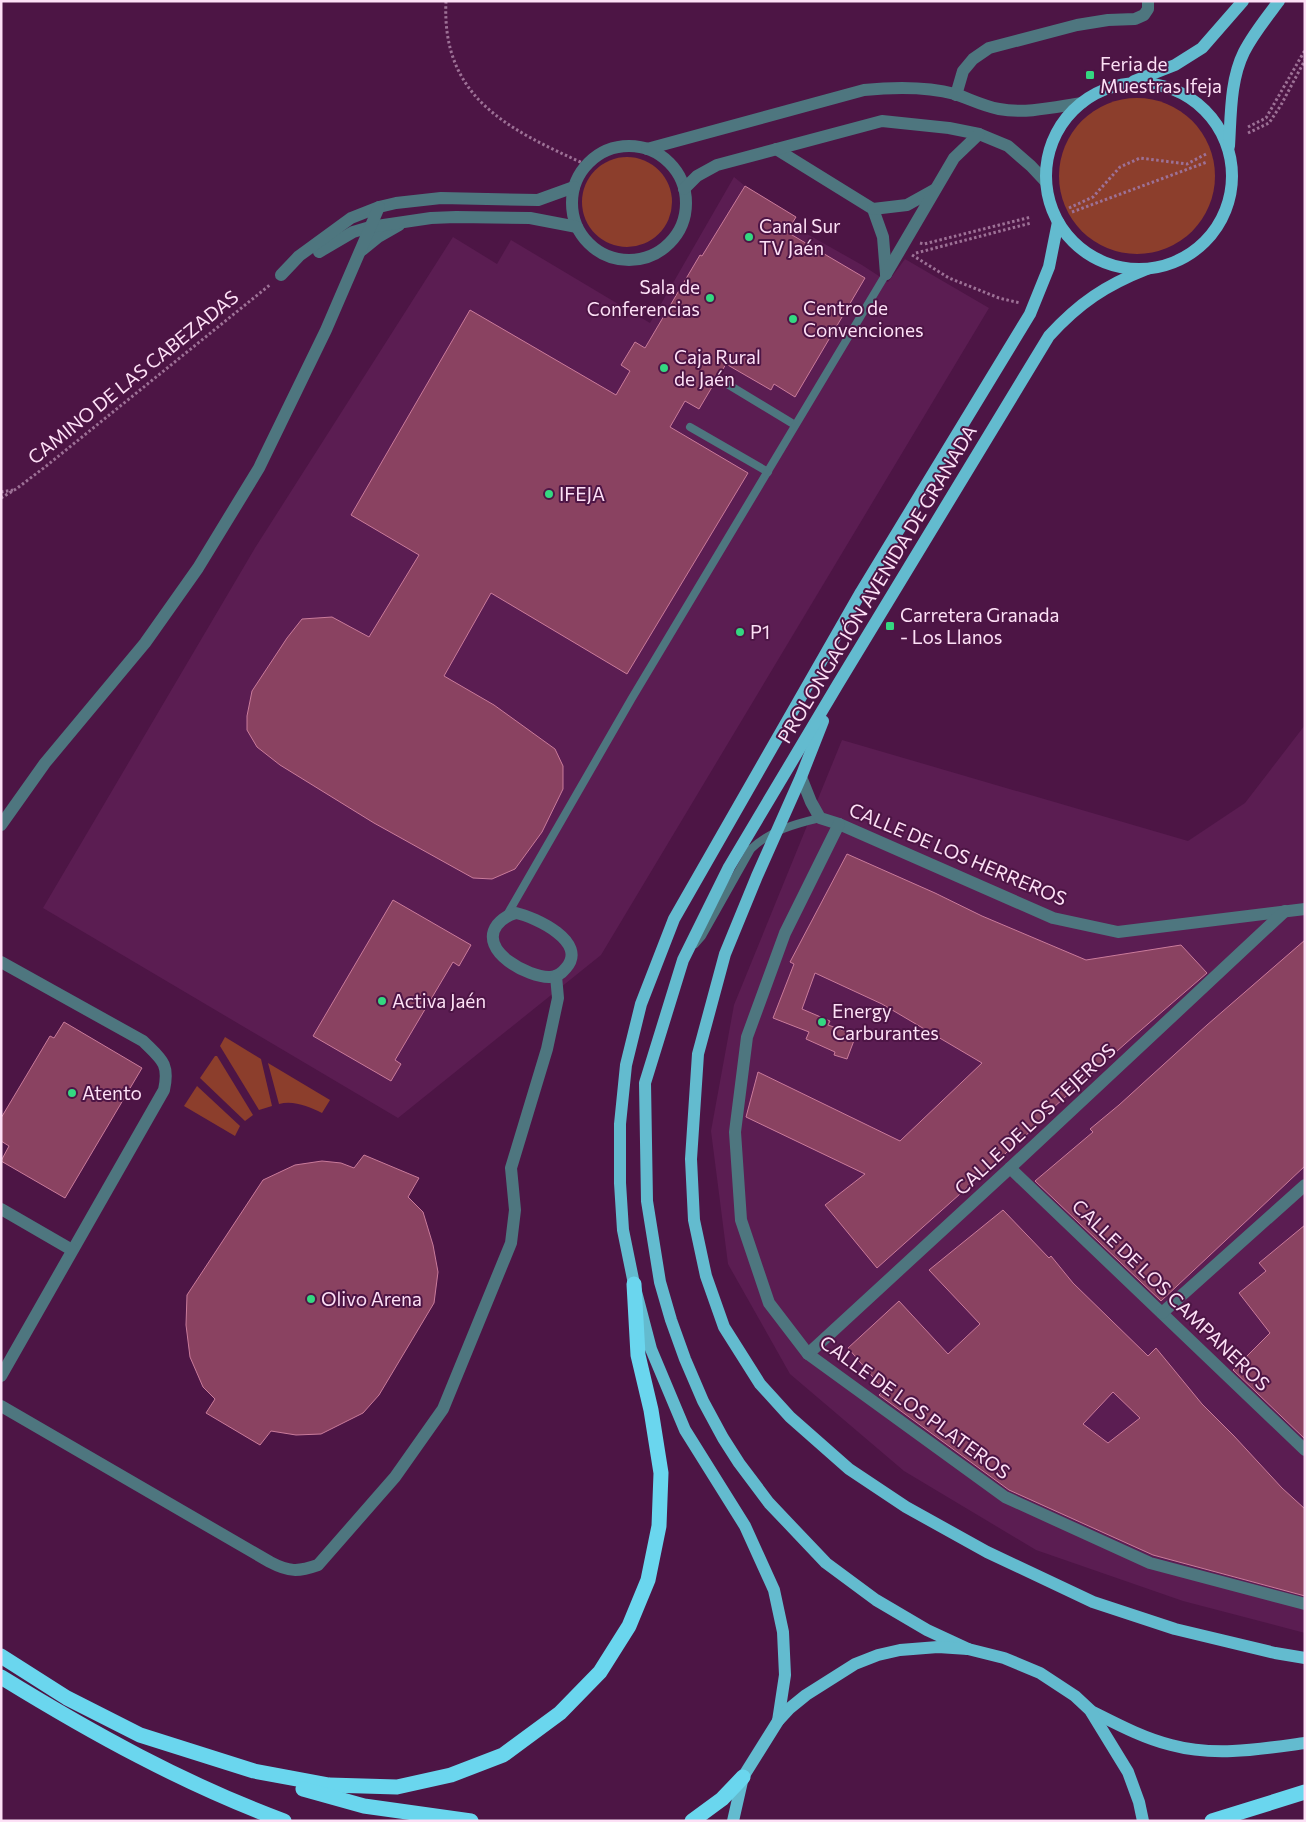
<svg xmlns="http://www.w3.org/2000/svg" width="1306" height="1822" font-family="Commissioner,sans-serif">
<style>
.built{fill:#5b1d52}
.green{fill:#8c3e2c}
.building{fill:#8a4261;stroke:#ca7b9b;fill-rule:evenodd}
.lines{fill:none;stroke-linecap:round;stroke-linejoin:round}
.path{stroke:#9d7196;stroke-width:3;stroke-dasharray:2.5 2.5;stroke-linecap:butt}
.lane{stroke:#4e767f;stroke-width:8}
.street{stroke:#4e767f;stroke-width:12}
.primary{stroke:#63bbcf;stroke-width:12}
.highway{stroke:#6ad6ee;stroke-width:15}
.poi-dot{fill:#34d881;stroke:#4d1545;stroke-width:2}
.labels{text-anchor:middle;stroke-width:4;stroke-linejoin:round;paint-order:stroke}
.poi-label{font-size:19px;fill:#fde0f6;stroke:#4d1545;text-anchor:start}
.street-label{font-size:19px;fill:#fde0f6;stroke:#4d1545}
</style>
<rect width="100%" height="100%" fill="#4d1545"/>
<!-- built -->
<g class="built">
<path d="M734,177L745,186L796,217L791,225L862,265L888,282L905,259L989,308L601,955L398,1118L43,908L255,548L453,237L497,264L511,240L650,323Z"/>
<path d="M1305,725V1633L1183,1601L1036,1550L904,1471L790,1374L728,1264L711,1131L734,1005L842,740L1188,841L1245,803Z"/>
</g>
<!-- green -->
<g class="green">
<circle cx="1137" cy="176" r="78"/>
<circle cx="627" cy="202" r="45"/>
<path d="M225,1037L261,1059L272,1106L259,1110L220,1046Z"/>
<path d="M215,1056H217L253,1115L245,1121L200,1078Z"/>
<path d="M268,1063L330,1100L322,1113C309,1107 294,1100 279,1104Z"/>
<path d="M197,1086L240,1126L235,1136L184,1106Z"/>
</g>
<!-- building -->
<g class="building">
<path d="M745,186L796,217L787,232L865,278L795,397L774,384L771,390L726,364L720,374L714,377L715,382L699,409L685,401L670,427L748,473L627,674L491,593L444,676L494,705L555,749L563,766V789L542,832L515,869L492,879L473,878L374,823L280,765L257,747L247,730V716L252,691L287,638L302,619L332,617L369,637L419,555L351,515L470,310L616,395L630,371L621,365L635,342L645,348L700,255L702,256Z"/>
<path d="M847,854L935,893L982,916L1086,960L1181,945L1207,973L1134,1036L1054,1107L1034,1128L877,1268L825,1205L865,1174L746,1117L758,1072L900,1141L982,1063L882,1004L815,973L802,1009L830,1021L828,1025L856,1035L847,1059L834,1055L835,1052L806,1039L809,1032L773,1018L794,964L790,962Z"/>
<path d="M393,900L471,945L459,966L453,962L395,1060L401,1064L391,1081L313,1036Z"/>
<path d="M1305,940V1166L1161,1301L1035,1181L1093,1132L1090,1129L1119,1105L1207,1025Z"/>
<path d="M64,1022L142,1068L65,1198L1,1161L9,1146L1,1141V1118L50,1036L54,1038Z"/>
<path d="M364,1155L419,1178L408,1197L423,1212L433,1245L438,1272L434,1303L379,1395L363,1413L321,1434L296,1435L271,1431L260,1445L206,1413L215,1399L203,1387L190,1357L186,1325L187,1295L263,1180L295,1165L322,1161L341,1163L354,1168Z"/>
<path d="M1003,1210L1049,1258L1051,1256L1073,1283L1148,1356L1156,1348L1202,1404L1234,1436L1282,1488L1305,1509V1596L1153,1555L1009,1490L879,1395L884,1390L848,1348L899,1301L948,1354L980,1324L929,1270ZM1113,1392L1140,1418L1108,1443L1083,1424Z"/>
<path d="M1305,1225V1439L1233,1370L1270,1333L1239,1293L1266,1271L1259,1263Z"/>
</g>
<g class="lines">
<!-- path -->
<g class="path">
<path d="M446,1C441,99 510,130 587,165"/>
<path d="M1248,127L1266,118L1305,50"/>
<path d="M1248,133L1269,123L1281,105L1305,60"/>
<path d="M1069,208L1093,197L1120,167L1140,158L1187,164L1208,153"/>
<path d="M1072,212L1207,162"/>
<path d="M920,243L924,244L1031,217"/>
<path d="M916,253L1031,223"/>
<path d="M912,255L949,278L999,298L1020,303"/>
<path d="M1,492L13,490"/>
<path d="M1,498L16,489L45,467L271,284"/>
</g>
<!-- lane -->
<g class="lane">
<path d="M719,379L795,425"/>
<path d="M690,427L768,472"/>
<path d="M507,915L632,698L886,274"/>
<path d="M695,944L702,936L751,849C770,831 794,824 820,818"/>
</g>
<!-- street -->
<g class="street">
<path d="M956,95L963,71L973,59L989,48L1077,25L1108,20L1135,19L1144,15L1148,9V1"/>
<circle cx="629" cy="203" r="57"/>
<path d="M647,149L864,90C894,87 925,86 955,94C970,99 983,106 999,109C1026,114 1055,107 1082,103"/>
<path d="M776,149L873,209L883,237L886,274"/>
<path d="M684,189L697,176L717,165L882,121L949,128L979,134L1008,146L1031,166L1046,182"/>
<path d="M873,209L907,205L934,190"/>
<path d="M362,250L378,237L399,225"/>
<path d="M319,252L353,232L370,227L431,218L456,217L530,218L577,227"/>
<path d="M886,274L954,158L979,134"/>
<path d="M281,275L299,256L351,218L379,207L396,203L441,198L538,200L574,187"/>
<path d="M801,777L811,802L820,818L839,824L1053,918L1118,932L1305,909"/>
<path d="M839,824L785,933L747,1037L735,1132L741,1220L769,1303L808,1354L1005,1497L1150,1563L1305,1604"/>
<path d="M1,825L45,763L145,643L198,568L259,468L326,330L379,207"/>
<path d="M516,913C535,917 589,942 566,968C562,973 557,977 550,977C529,978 478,951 497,925C503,918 508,915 516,913Z"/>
<path d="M1,962L143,1041C161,1059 170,1063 164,1090L1,1376"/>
<path d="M1010,1168L1305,1450"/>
<path d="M1,1209L72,1250"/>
<path d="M1162,1313L1305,1185"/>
<path d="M808,1354L1010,1168L1285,911"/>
<path d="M1,1406L270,1562C289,1572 298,1572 318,1565L395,1477L443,1409L511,1243L515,1210L511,1168L547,1049L558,998L556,976"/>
</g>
<!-- primary -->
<g class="primary">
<path d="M1134,81L1175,65L1202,48L1243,1"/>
<circle cx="1139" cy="176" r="93"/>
<path d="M1229,146C1231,115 1230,80 1244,52C1253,34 1267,17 1279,1"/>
<path d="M823,721L801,777L757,876L725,954L698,1054L691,1159L694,1220L706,1276L724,1327L760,1384L790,1417L849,1469L906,1507L987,1552L1093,1602L1175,1629L1275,1653L1305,1658"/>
<path d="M968,1649L927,1630L876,1600L826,1563L769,1503L739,1463L723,1438L703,1401L685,1359L671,1320L660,1282L647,1201L645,1083L683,960L729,867L838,684L1049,336C1079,303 1106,285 1147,269"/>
<path d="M1091,1711C1117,1724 1143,1738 1171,1745C1215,1757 1261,1749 1305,1743"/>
<path d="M778,1721L785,1675L783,1632L774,1590L745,1526L685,1430L651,1349L634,1284L623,1230L620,1183V1124L626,1065L641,1004L674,919L861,592L1030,314L1049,267L1058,222"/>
<path d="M733,1821L743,1777L778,1721L790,1708L806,1695L855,1664L878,1655L900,1650L938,1647L968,1649L1004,1658L1040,1673L1075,1696L1090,1710L1128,1772L1139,1802L1143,1821"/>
</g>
<!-- highway -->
<g class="highway">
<path d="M1,1656L67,1698L140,1735L254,1771L329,1785L397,1787L451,1775L503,1755L560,1713L600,1672L629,1626L648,1580L659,1526L661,1473L651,1410L638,1355L634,1284"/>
<path d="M1,1677C92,1733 184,1784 284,1821"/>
<path d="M303,1789L364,1806L471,1821"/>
<path d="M692,1821L722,1799L743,1777"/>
<path d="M1212,1821L1305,1792"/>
</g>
</g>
<!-- markers -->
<g class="poi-dot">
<rect x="1085" y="70" width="10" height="10" rx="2.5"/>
<circle cx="749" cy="237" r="5"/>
<circle cx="710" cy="298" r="5"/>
<circle cx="793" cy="319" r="5"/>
<circle cx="664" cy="368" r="5"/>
<circle cx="549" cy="494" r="5"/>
<rect x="885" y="621" width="10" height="10" rx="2.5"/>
<circle cx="740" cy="632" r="5"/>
<circle cx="382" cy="1001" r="5"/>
<circle cx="822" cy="1022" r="5"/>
<circle cx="72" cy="1093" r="5"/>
<circle cx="311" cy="1299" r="5"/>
</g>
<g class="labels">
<!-- poi labels -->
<g class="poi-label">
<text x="1100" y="71">Feria de<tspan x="1100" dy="22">Muestras Ifeja</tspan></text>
<text x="759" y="233">Canal Sur<tspan x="759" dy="22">TV Jaén</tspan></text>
<text x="700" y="294" text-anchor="end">Sala de<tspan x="700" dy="22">Conferencias</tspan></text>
<text x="803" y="315">Centro de<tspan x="803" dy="22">Convenciones</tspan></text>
<text x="674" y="364">Caja Rural<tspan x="674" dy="22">de Jaén</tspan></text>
<text x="559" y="501">IFEJA</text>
<text x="900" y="622">Carretera Granada<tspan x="900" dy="22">- Los Llanos</tspan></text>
<text x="750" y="639">P1</text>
<text x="392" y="1008">Activa Jaén</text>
<text x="832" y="1018">Energy<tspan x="832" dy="22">Carburantes</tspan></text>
<text x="82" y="1100">Atento</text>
<text x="321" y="1306">Olivo Arena</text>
</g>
<!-- street labels -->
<g class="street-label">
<text transform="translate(133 377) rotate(-39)" y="7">CAMINO DE LAS CABEZADAS</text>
<text transform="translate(877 584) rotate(-59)" y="7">PROLONGACIÓN AVENIDA DE GRANADA</text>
<text transform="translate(958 854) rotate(23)" y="7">CALLE DE LOS HERREROS</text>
<text transform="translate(1035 1119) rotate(-43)" y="7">CALLE DE LOS TEJEROS</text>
<text transform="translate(1171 1295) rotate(44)" y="7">CALLE DE LOS CAMPANEROS</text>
<text transform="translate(915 1407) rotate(36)" y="7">CALLE DE LOS PLATEROS</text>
</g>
</g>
<!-- border -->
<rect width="1306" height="1822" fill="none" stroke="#fde0f6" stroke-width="5"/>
</svg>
